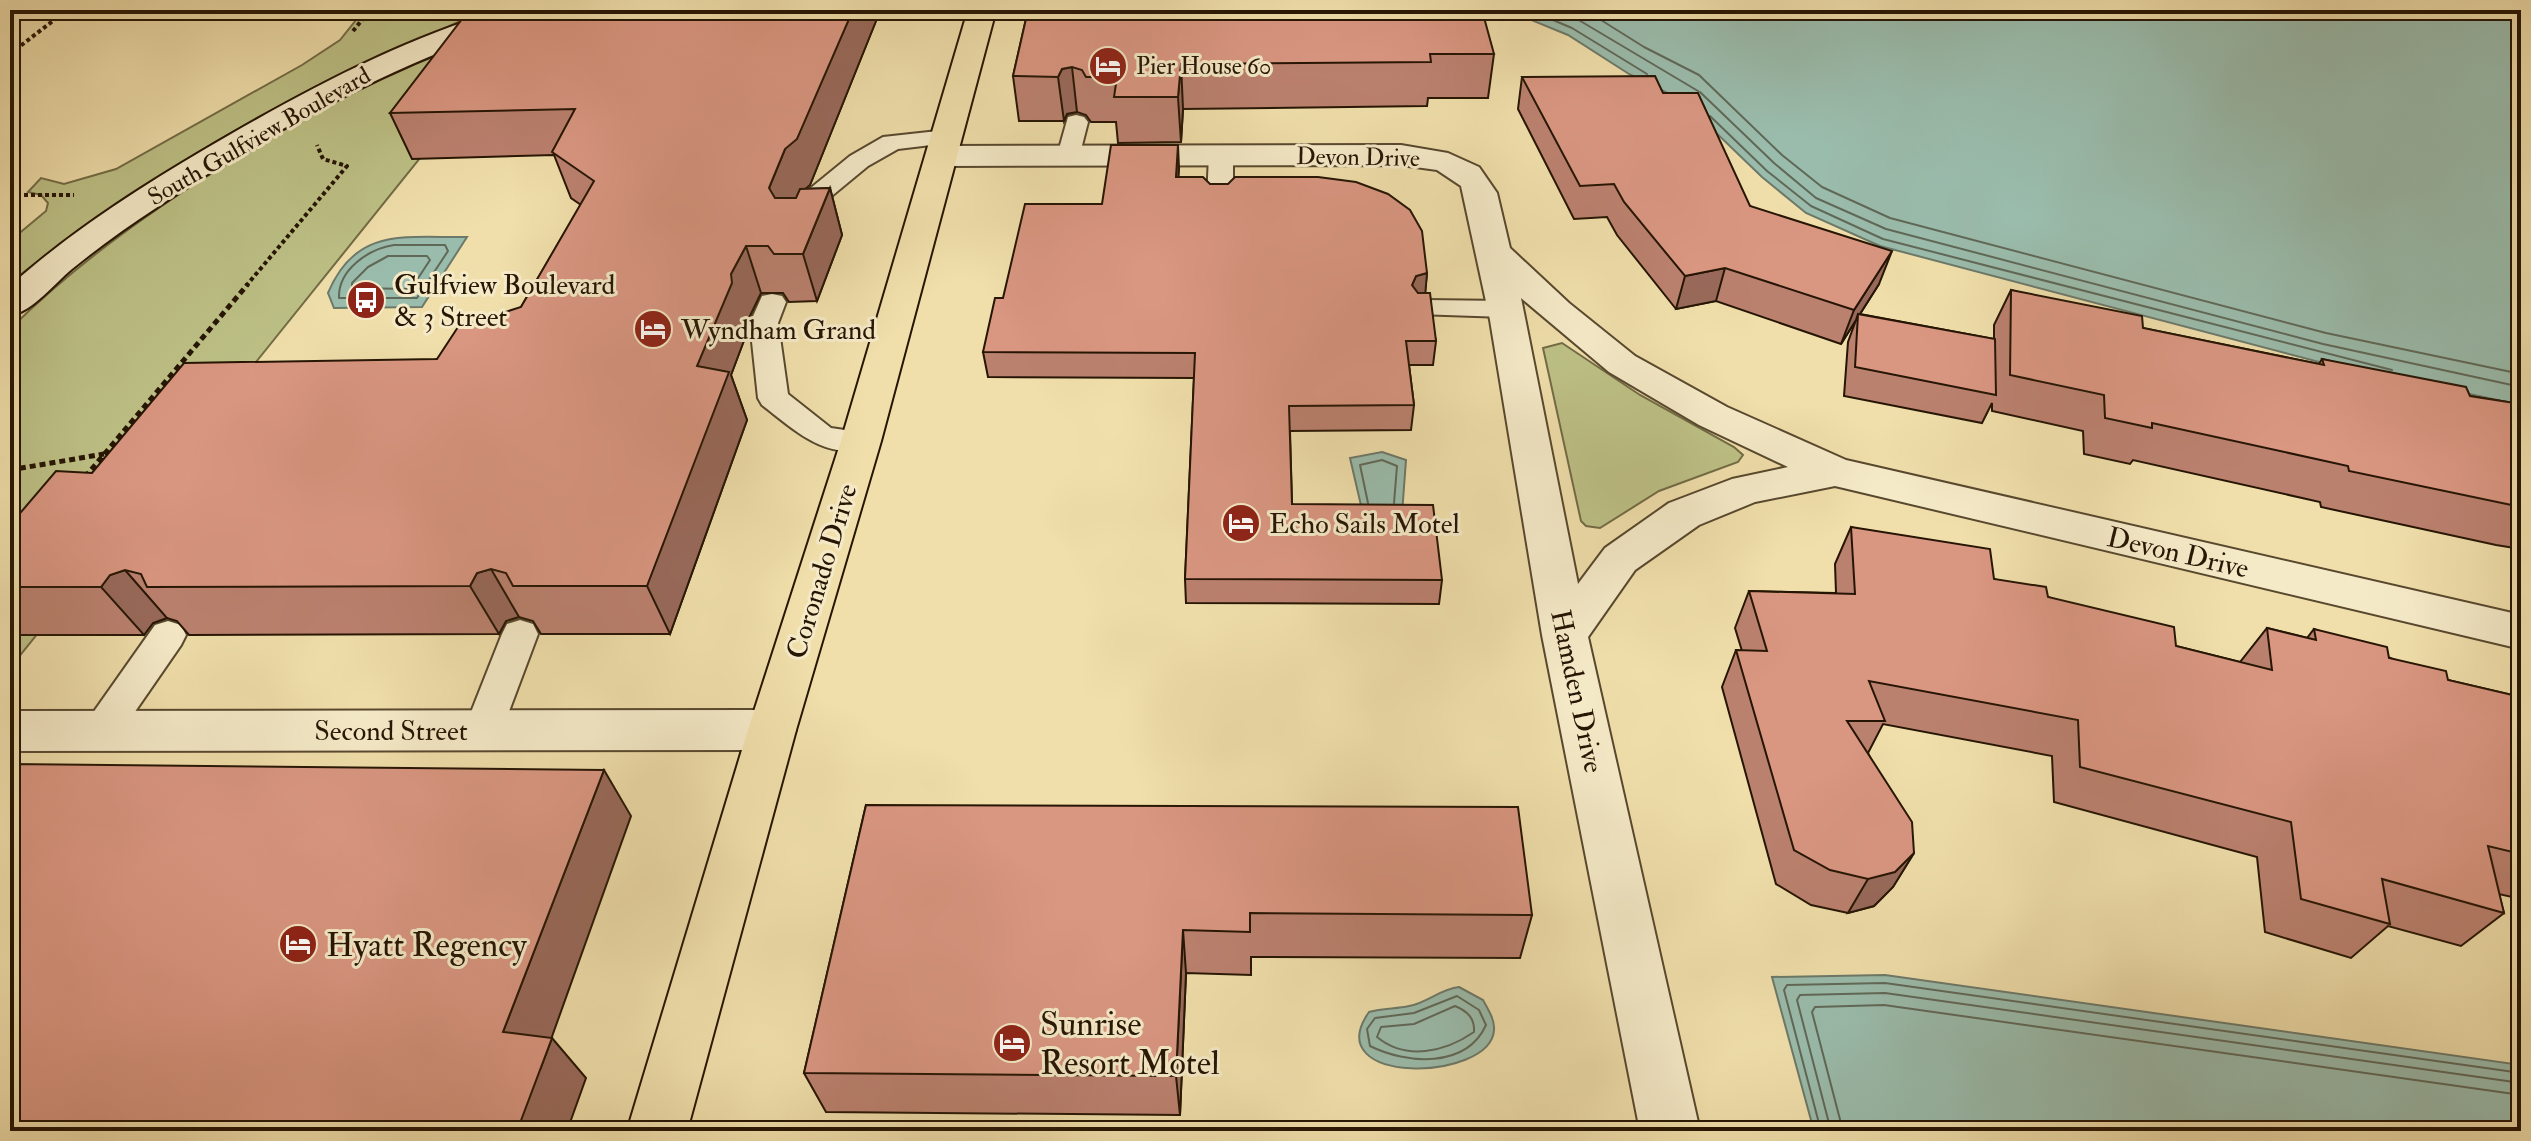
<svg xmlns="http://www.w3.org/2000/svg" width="2531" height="1141" font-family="'IM FELL Double Pica',serif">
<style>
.green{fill:#bdc186;stroke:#726b45;stroke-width:2}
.water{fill:#9abcac;stroke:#6c7969;stroke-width:2}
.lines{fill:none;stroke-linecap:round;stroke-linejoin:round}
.shore{stroke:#606858;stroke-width:2}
.lane-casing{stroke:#58482e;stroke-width:4}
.street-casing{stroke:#58482e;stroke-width:4}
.secondary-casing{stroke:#261504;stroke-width:4}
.primary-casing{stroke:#261504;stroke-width:4}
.path-far1{stroke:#261504;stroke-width:4;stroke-dasharray:4 3;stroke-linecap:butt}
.path{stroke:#261504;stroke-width:5;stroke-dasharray:6 4;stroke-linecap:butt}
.lane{fill:#f5eac8;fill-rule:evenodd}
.street{fill:#f5eac8;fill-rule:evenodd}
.secondary{fill:#f5eac8;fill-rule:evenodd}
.primary{fill:#f0dfab;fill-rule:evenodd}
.wall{fill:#bb816f;stroke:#261504;stroke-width:2}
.shaded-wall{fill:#98695a;stroke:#261504;stroke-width:2}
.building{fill:#d99681;stroke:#261504;stroke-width:2}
.labels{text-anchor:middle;stroke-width:6;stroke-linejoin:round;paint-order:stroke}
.far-poi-label{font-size:24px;fill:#261504;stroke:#f5eac8;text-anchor:start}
.far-street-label{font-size:24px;fill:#261504;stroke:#f5eac8}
.poi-label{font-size:28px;fill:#261504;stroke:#f5eac8;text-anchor:start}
.street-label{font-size:28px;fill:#261504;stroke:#f5eac8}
.near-poi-label{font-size:34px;fill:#261504;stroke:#f5eac8;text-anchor:start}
</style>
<rect width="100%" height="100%" fill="#f0dfab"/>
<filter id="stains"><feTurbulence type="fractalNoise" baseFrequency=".0025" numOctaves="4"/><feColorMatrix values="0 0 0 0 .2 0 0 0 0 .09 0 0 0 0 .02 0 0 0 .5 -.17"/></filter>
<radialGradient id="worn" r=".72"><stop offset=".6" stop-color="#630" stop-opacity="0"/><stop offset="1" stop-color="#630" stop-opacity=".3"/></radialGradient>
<!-- green -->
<g class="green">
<path d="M364,10H483C440,33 391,49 345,72C223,132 117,199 10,283V241L46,211L48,203L41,195L28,192L41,178L64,184L116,169L302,65L340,40Z"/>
<path d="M531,20L10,668V329C86,254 173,195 265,141C317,110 371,79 427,55C461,41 497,32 531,20Z"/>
<path d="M1562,343L1640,395L1734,447L1743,455L1738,462L1659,491L1600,528L1586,526L1581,521L1543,348Z"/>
</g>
<!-- water -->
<g class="water">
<path d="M1507,10H2521V405L2319,362L1880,246L1806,213L1762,177L1682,100L1629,74L1568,35Z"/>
<path d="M467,237L422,307L334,308L328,293C356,226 406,238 467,237Z"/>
<path d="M1382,452L1406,460L1402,514H1363L1350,458Z"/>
<path d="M1885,975L2521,1065V1131H1814L1772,977Z"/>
<path d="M1459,987L1483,1000C1488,1009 1495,1020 1494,1030C1491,1082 1317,1086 1369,1012C1383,1008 1396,1009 1409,1006C1427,1003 1440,989 1459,987Z"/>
</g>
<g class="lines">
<!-- shore -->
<g class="shore">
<path d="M1529,10L1572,28L1647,74"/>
<path d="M1555,10L1577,19L1698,91"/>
<path d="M1585,10L1644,47L1699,75L1782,155L1822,187L1890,218L2326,333L2521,374"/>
<path d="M1700,92L1774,163L1816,198L1886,229L2323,344L2521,387"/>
<path d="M1710,116L1767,171L1811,206L1883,239L2392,370"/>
<path d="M394,245H445L448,251L417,298H339C338,270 368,249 394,245Z"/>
<path d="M388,256H427L430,260L411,289L352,288V283L368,267Z"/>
<path d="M1368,503L1360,465L1382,460L1397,466L1394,503"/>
<path d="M1457,996L1479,1010L1486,1025C1466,1069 1406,1064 1370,1046L1367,1029L1375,1018L1414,1013Z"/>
<path d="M1455,1006C1467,1011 1475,1018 1474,1032C1445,1052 1406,1061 1377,1037L1381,1027L1414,1024Z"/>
<path d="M1821,1131L1784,990L1787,985L1885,983L2521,1073"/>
<path d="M1831,1131L1797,1000L1800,995L1885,993L2521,1083"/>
<path d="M1843,1131L1812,1012L1815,1007L1884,1005L2521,1095"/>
</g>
<!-- lane casing -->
<g class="lane-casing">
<g id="lane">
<path d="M1076,115L1084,117L1088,122L1078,161H1060L1057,156L1068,117Z"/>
<path d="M947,130L956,132L959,137L956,142L898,149L868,166L822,204L810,233H792L788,227L801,196L850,156L883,137Z"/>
<path d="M1221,148L1230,150L1233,155V200L1229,205H1211L1207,200L1209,155L1212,150Z"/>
<path d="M772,294L782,296L786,302L778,323L788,394L831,428L872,434L877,441L872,448C825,461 796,431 762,405L758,398L750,323L762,296Z"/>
<path d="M1426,300L1505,301L1515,303L1519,309L1515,315L1505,317L1416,314L1412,308L1416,302Z"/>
<path d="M520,620L533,624L538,634L502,730L496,741L483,745L470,741L464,730L502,634L507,624Z"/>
<path d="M168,621L181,625L186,635L181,645L114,742L101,746L88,742L82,731L88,720L155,625Z"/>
</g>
</g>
<!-- street casing -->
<g class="street-casing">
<g id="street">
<path d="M1401,145L1448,153L1479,167L1497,193L1510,248L1569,303L1635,356L1727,407L1846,460L2521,615V649L1835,486L1755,502L1699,525L1635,570L1588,637L1700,1131H1640L1542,635L1490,320L1461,186L1437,170L1401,165L942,166L931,163L926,156L931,149L942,146ZM1521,298L1609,372L1699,425L1788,467L1732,479L1669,503L1605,548L1578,584Z"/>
<path d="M772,710L789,716L796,730L789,744L772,750L10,751V711Z"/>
</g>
</g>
<!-- secondary casing -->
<g class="secondary-casing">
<path id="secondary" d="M502,10H546L542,16C404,58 275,127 156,208C127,227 99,247 72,269C53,285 34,310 10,316V286C77,226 153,179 231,134C318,84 406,38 502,10Z"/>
</g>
<!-- primary casing -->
<g class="primary-casing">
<path id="primary" d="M968,10H996L881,441L796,730L687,1131H627L748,730L841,441Z"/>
</g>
<!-- path-far1 -->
<g class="path-far1">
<path d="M353,31L370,10"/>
<path d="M10,54L67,10"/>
<path d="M10,195H74"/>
<path d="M246,286L347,166L323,159L317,145"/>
</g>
<!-- path -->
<g class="path">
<path d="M10,470L104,454"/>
<path d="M85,477L248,284"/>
</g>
<!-- lane -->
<use href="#lane" class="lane"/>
<!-- street -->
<use href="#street" class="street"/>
<!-- secondary -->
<use href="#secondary" class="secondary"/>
<!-- primary -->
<use href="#primary" class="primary"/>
</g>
<!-- wall -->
<g class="wall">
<path d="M1028,10L1494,54L1488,98H1428L1427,106L1183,109L1181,142L1118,143L1116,122H1091L1086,115L1077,112L1067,114L1064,121H1019L1013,76Z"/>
<path d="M876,21L810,185L805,189L830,188L842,235L817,301L789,302L783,293H761L747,322L748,330L731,375L747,420L670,634H541L533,621L519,617L506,621L499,634L189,635L177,621L167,618L153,623L144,635H10V525L92,473L437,359L521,307L581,205L571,198L554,155L412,159L390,113Z"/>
<path d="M1522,77L1663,93L1750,206L1879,284L1860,314L1994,339V325L2011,290L2143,328L2319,364L2322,359L2470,396L2521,404V549L2496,545L2321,507L2320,502L2133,460L2130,464L2084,454L2083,431L1992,411V403L1982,423L1844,396L1848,342L1856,320L1841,344L1716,301L1676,309L1617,235L1607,217L1574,219L1518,109Z"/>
<path d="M1179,168L1178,177L1210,184L1427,273L1425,293L1436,341L1433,365H1409L1414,405L1411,430L1290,431L1292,504L1442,580L1439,604L1186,603L1185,579L1194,378L988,377L983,352L1102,204Z"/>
<path d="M1851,527L1994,579L2048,597L2176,646L2240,662L2267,628L2307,638L2314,629L2448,680L2521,697V899L2499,894L2504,913L2461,946L2388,926L2351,958L2265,932L2257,857L2054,802L2052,756L1883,724L1868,753L1914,853L1893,887L1874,906L1848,913L1811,905L1776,884L1722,687L1736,650L1742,651L1735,628L1749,591L1836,593L1835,564Z"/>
<path d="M866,805L1532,915L1520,958L1251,957V975L1186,973L1180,1115L826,1112L804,1073Z"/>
</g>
<!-- shaded-wall -->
<g class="shaded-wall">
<path d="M853,10H874L876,21L810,185L798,195L782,235L769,188L785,149Z"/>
<path d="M1181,64L1183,109L1181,142L1178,97Z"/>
<path d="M1072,67L1077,112L1067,114L1064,121L1058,77L1062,69Z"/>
<path d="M1178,145L1179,168L1177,200L1176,177Z"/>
<path d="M830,188L842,235L817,301L803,254Z"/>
<path d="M746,246L761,293L747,322L748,330L731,375L747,420L670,634L647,586L697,366L731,274Z"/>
<path d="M1892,251L1879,284L1858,317V314L1856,320L1841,344L1854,310Z"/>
<path d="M1725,268L1716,301L1676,309L1685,276Z"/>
<path d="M1427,273L1425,297L1414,300L1412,285L1416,276Z"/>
<path d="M491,569L519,617L506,621L499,634L470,586L477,573Z"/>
<path d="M125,570L167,618L153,623L144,635L101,587L110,575Z"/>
<path d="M604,770L631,816L540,1070L552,1038L586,1078L567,1131H517L503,1032Z"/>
<path d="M1914,853L1893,887L1874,906L1848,913L1868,879Z"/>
<path d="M1183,930L1186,973L1180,1115L1176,1076Z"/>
</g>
<!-- building -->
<g class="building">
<path d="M469,10H853L797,139L785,149L769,188L775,198H796L800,189L830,188L803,254H774L768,246H746L731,274L732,283L697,366L729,372L647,586H513L506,573L491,569L477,573L470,586L147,587L141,574L125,570L110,575L101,587H10V525L56,471L92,473L184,363L437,359L458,327L521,307L594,181L552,152L575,109L390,113Z"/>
<path d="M1028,10H1482L1494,54H1430L1431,62L1181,64L1178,97H1114L1117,77H1086L1082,70L1072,67L1062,69L1058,77L1013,76Z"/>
<path d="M1655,76L1663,93H1698L1750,206L1892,251L1854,310L1725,268L1685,276L1624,202L1614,184L1580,186L1522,77Z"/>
<path d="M1111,145H1178L1176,177H1203L1210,184H1228L1235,177H1318L1356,182L1388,194L1410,210L1422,231L1427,273L1416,276L1412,285L1418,293H1430L1436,341H1406L1414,405L1289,406L1292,504L1433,505L1442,580L1185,579L1195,353L983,352L995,298H1003L1025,204H1102Z"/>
<path d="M2011,290L2142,316L2143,328L2324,365L2322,359L2466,387L2470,396L2521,404V507L2349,471L2348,466L2152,423V428L2105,418L2104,395L2010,375Z"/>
<path d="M1858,314L1995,339L1996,395L1855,367Z"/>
<path d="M1851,527L1990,549L1994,579L2046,587L2048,597L2174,627L2176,646L2272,670L2267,628L2316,640L2314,629L2387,647L2389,658L2446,671L2448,680L2521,697V854L2488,846L2504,913L2382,879L2390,924L2301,899L2291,822L2080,767L2078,720L1869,681L1885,721H1847L1912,822L1914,853L1895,872L1868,879L1830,870L1794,850L1736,650L1767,651L1749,591L1855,594Z"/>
<path d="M10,764L604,770L503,1032L552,1038L517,1131H10Z"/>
<path d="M866,805L1518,807L1532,915L1250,913V932L1183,930L1176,1076L804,1073Z"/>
</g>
<!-- icons -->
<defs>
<g id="hotel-disc" transform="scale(2)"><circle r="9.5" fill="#8f2418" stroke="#f5eac8"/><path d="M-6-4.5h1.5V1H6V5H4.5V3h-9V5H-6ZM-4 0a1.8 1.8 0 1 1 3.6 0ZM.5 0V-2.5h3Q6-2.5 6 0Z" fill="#fff"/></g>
<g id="bus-disc" transform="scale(2)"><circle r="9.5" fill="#8f2418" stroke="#f5eac8"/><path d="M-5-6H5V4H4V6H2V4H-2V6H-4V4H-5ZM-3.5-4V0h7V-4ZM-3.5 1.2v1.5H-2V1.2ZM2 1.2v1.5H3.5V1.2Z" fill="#fff"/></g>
</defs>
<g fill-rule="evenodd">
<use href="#hotel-disc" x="1108" y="66"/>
<use href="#bus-disc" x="366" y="300"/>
<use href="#hotel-disc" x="653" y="329"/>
<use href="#hotel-disc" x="1241" y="523"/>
<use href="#hotel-disc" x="298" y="944"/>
<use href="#hotel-disc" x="1012" y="1043"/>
</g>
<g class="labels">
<!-- far-poi labels -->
<g class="far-poi-label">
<text x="1136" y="74">Pier House 60</text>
</g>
<!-- far-street labels -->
<g class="far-street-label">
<text transform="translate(259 136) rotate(-30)" y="8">South Gulfview Boulevard</text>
<text transform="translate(1358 157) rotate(1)" y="8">Devon Drive</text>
</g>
<!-- poi labels -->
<g class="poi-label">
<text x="394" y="294">Gulfview Boulevard<tspan x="394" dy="32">&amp; 3 Street</tspan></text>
<text x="681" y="339">Wyndham Grand</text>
<text x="1269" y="533">Echo Sails Motel</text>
</g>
<!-- street labels -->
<g class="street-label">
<text transform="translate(2178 552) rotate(13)" y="10">Devon Drive</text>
<text transform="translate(821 571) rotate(-73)" y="10">Coronado Drive</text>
<text transform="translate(1578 691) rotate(78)" y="10">Hamden Drive</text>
<text x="391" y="740">Second Street</text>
</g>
<!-- near-poi labels -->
<g class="near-poi-label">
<text x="326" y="956">Hyatt Regency</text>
<text x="1040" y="1035">Sunrise<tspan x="1040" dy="39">Resort Motel</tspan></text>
</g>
</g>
<!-- margin -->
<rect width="2531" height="1141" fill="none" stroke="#f0dfab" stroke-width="40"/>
<rect x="12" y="12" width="2507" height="1117" fill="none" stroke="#261504" stroke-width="4"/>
<rect x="20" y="20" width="2491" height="1101" fill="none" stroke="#261504" stroke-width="2"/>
<rect width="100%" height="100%" filter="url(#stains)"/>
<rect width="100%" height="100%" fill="url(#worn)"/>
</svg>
